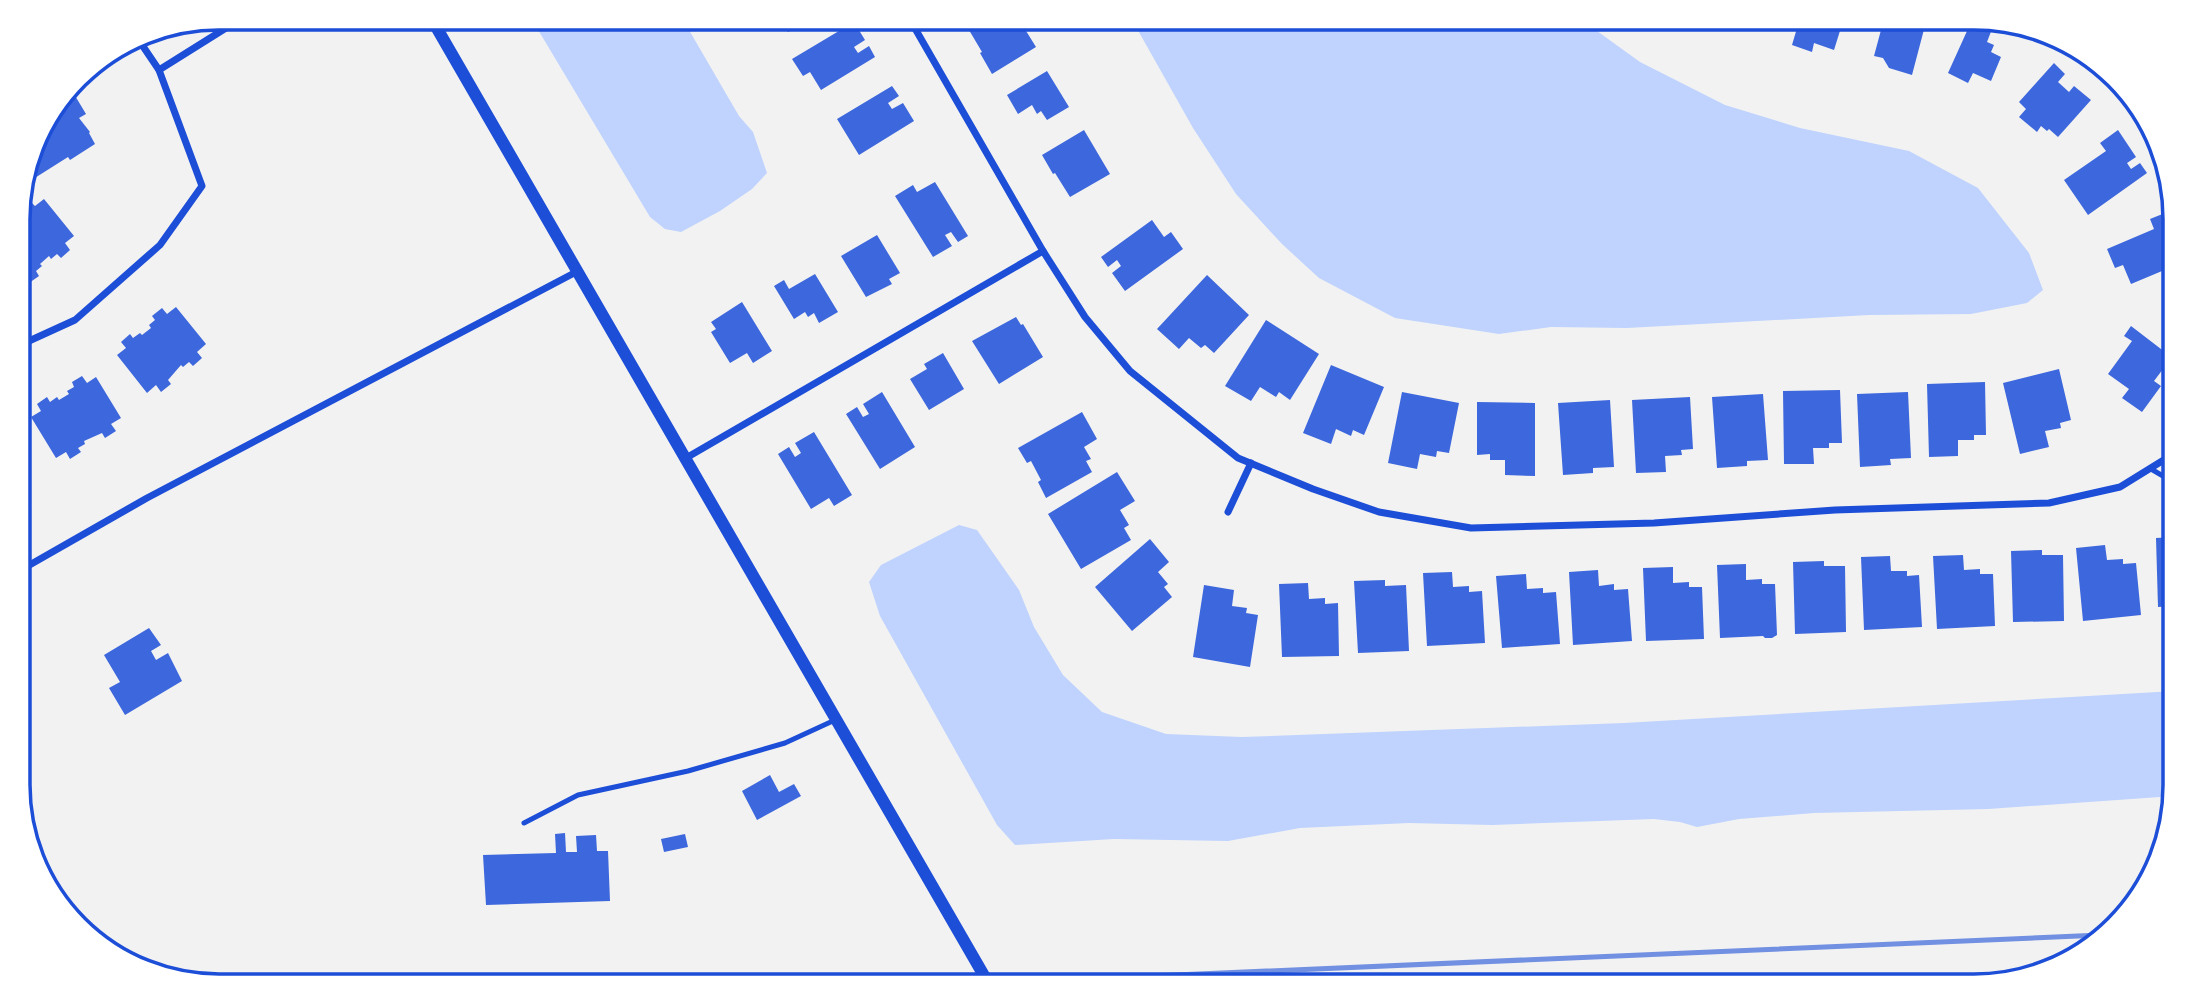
<svg xmlns="http://www.w3.org/2000/svg" width="2193" height="1004" font-family="'Noto Serif',serif">
<style>
.water{fill:#bfd3fe}
.building{fill:#3d67dc}
.lines{fill:none;stroke-linecap:round;stroke-linejoin:round}
.service{stroke:#1d4ed8;stroke-width:5}
.minor{stroke:#1d4ed8;stroke-width:7}
.tertiary{stroke:#1d4ed8;stroke-width:12}
.rail{stroke:#7290e2;stroke-width:5}
.rim{fill:none;stroke:#1d4ed8;stroke-width:3.5}
</style>
<rect width="100%" height="100%" fill="#f2f2f2"/>
<!-- water -->
<g class="water">
<path d="M531,18H682L739,116L753,132L767,173L752,189L720,211L681,232L665,229L650,217Z"/>
<path d="M1131,18H1579L1640,62L1725,105L1800,128L1909,151L1978,188L2029,253L2043,290L2027,303L1971,314L1869,315L1627,328L1551,327L1499,334L1395,318L1319,278L1282,244L1236,194L1193,128Z"/>
<path d="M959,525L977,530L1019,590L1034,627L1063,675L1102,712L1166,734L1242,737L1624,723L2175,691V786L2174,796L1988,809L1814,813L1739,819L1697,827L1680,822L1654,819L1492,825L1409,823L1300,828L1228,841L1114,839L1015,845L997,825L880,616L869,582L881,565Z"/>
</g>
<!-- building -->
<g class="building">
<path d="M779,18H812L788,32Z"/>
<path d="M984,18H1018L1036,47L992,74L980,53L982,52L969,30Z"/>
<path d="M1725,18H1758L1751,31Z"/>
<path d="M1800,18H1844L1834,50L1814,43L1812,52L1792,45Z"/>
<path d="M1873,18H1927L1912,75L1889,68L1883,58L1874,56L1881,30L1871,28Z"/>
<path d="M1972,20L1992,29L1987,42L1994,45L1991,52L2001,57L1991,81L1973,73L1968,83L1948,73Z"/>
<path d="M854,22L865,40L854,47L858,53L869,46L875,57L821,90L810,72L803,76L792,59Z"/>
<path d="M2054,63L2065,74L2058,82L2069,92L2074,86L2091,100L2058,137L2049,129L2047,131L2041,126L2037,132L2019,117L2026,109L2019,102Z"/>
<path d="M1047,71L1069,107L1047,120L1041,111L1037,114L1032,105L1018,114L1007,95Z"/>
<path d="M892,86L899,96L888,103L892,109L903,103L914,121L859,155L837,119Z"/>
<path d="M71,89L86,114L79,118L90,132L89,133L95,144L70,160L68,157L30,181L26,175L35,144L43,138L38,129Z"/>
<path d="M1084,130L1110,174L1070,197L1055,173L1053,174L1042,155Z"/>
<path d="M2118,130L2136,157L2127,163L2131,169L2140,163L2147,173L2088,215L2064,180L2106,151L2100,143Z"/>
<path d="M935,182L968,236L958,242L951,232L945,235L952,246L933,257L895,196L913,185L917,192Z"/>
<path d="M44,199L74,236L65,243L70,250L61,258L57,254L51,259L49,256L40,264L42,266L36,271L39,276L29,283L24,277L18,282V216L23,212L20,208L29,200L35,206Z"/>
<path d="M2170,211L2174,220V245L2171,246L2174,252V266L2131,284L2123,265L2115,268L2107,249L2154,229L2150,219Z"/>
<path d="M1152,220L1164,237L1171,232L1183,249L1125,291L1112,273L1121,266L1117,260L1108,267L1101,257Z"/>
<path d="M877,235L900,273L889,279L892,284L866,297L841,256Z"/>
<path d="M815,274L838,312L819,323L814,313L808,317L805,312L794,319L774,286L784,280L789,289Z"/>
<path d="M1207,275L1249,315L1214,353L1205,345L1201,348L1189,338L1179,349L1157,329Z"/>
<path d="M742,302L772,351L753,363L747,353L730,363L711,332L716,329L711,322Z"/>
<path d="M176,307L206,344L197,352L202,358L193,366L189,362L183,367L181,365L168,380L171,384L161,392L156,385L147,393L117,355L126,348L121,342L130,334L133,338L140,333L142,335L151,328L149,325L155,320L152,316L162,308L167,314Z"/>
<path d="M1016,317L1021,325L1023,324L1043,357L999,384L972,341Z"/>
<path d="M1266,320L1319,354L1290,400L1279,392L1276,397L1260,387L1251,401L1225,386Z"/>
<path d="M2131,326L2174,359V373L2172,376L2163,369L2154,381L2161,386L2142,412L2122,398L2129,389L2108,374L2132,341L2124,336Z"/>
<path d="M943,353L964,389L929,410L910,379L927,369L924,364Z"/>
<path d="M1331,365L1384,387L1364,435L1353,430L1351,436L1336,429L1331,444L1303,433Z"/>
<path d="M2059,369L2071,420L2060,423L2061,428L2045,431L2049,447L2020,454L2003,383Z"/>
<path d="M82,376L87,383L96,377L121,418L111,424L116,431L105,438L102,433L84,441L85,444L78,448L81,452L70,459L66,452L56,458L31,417L41,411L37,404L47,397L50,402L57,397L59,400L69,394L67,391L74,387L72,382Z"/>
<path d="M1985,382L1986,435H1974V440H1958V456L1929,457L1927,384Z"/>
<path d="M1840,390L1842,443H1829V448H1813L1814,464H1784L1783,391Z"/>
<path d="M882,392L915,447L880,469L846,414L857,407L863,417L869,414L863,404Z"/>
<path d="M1402,392L1459,403L1449,453L1437,451L1436,457L1420,454L1417,469L1388,463Z"/>
<path d="M1908,392L1911,458L1890,459L1891,465L1860,467L1857,394Z"/>
<path d="M1763,394L1768,460L1747,461V466L1717,468L1712,397Z"/>
<path d="M1690,397L1693,449L1681,450L1682,455L1665,456L1666,472L1636,473L1632,400Z"/>
<path d="M1610,400L1614,467L1593,468V473L1563,475L1558,403Z"/>
<path d="M1477,402L1535,403V476L1505,475V460H1490V454L1477,455Z"/>
<path d="M1082,412L1097,439L1084,447L1091,459L1086,461L1092,472L1046,498L1038,482L1041,480L1031,461L1027,463L1018,448Z"/>
<path d="M814,432L852,495L834,506L829,498L811,509L778,454L789,447L795,457L801,453L795,443Z"/>
<path d="M1117,472L1135,501L1120,510L1129,525L1124,528L1131,540L1081,569L1048,514Z"/>
<path d="M2175,537V606L2158,607L2156,538Z"/>
<path d="M1150,539L1169,562L1158,572L1168,584L1164,587L1172,597L1132,631L1095,587Z"/>
<path d="M2105,545L2107,560L2123,559V564L2136,563L2141,615L2083,621L2076,548Z"/>
<path d="M2042,550V555H2063L2064,621L2013,622L2011,551Z"/>
<path d="M1963,555L1964,570L1980,569V574H1993L1995,626L1937,629L1933,556Z"/>
<path d="M1890,556L1891,571H1907V576L1919,575L1922,627L1864,630L1861,557Z"/>
<path d="M1824,561V566H1845L1846,632L1795,634L1793,562Z"/>
<path d="M1746,564V580L1762,579V584H1775L1777,635L1772,638H1765L1763,636L1720,638L1717,565Z"/>
<path d="M1673,567V583L1689,582V587H1702L1704,639L1646,641L1643,568Z"/>
<path d="M1598,570L1599,586L1614,584V590L1628,589L1632,641L1573,645L1569,572Z"/>
<path d="M1452,572L1453,587L1469,586V592L1482,591L1485,643L1427,646L1423,573Z"/>
<path d="M1526,574L1527,589L1543,588V593L1556,592L1560,644L1502,648L1496,576Z"/>
<path d="M1385,580V586L1406,585L1409,651L1358,653L1354,581Z"/>
<path d="M1308,583L1309,599L1325,598V604L1338,603L1339,656L1282,657L1279,584Z"/>
<path d="M1204,585L1234,590L1232,606L1247,608L1246,613L1258,615L1250,667L1193,657Z"/>
<path d="M149,628L161,645L151,651L156,660L168,653L182,681L125,715L109,688L120,682L104,655Z"/>
<path d="M770,775L779,792L794,784L801,796L757,820L742,791Z"/>
<path d="M565,833L566,852H577L576,836L596,835L597,851H608L610,901L486,905L483,855L556,853L555,834Z"/>
<path d="M685,834L688,847L664,852L661,839Z"/>
</g>
<g class="lines">
<!-- service -->
<g class="service">
<path d="M2151,469L2175,483"/>
<path d="M524,823L578,795L688,771L785,743L835,720"/>
</g>
<!-- minor -->
<g class="minor">
<path d="M909,18L1043,251L1085,317L1130,371L1238,458L1313,489L1379,512L1471,528L1654,523L1835,510L2049,503L2120,487L2175,453"/>
<path d="M159,70L242,18"/>
<path d="M18,346L75,320L160,245L202,186L159,70L136,36"/>
<path d="M686,458L1043,251"/>
<path d="M1228,512L1251,463"/>
<path d="M19,571L147,498L578,271"/>
</g>
<!-- tertiary -->
<path class="tertiary" d="M431,18L990,986"/>
<!-- rail -->
<path class="rail" d="M922,986L2101,935"/>
</g>
<!-- crop -->
<path d="M0 0H2193V1004H0ZM219 30H1974A189 189 0 0 1 2163 219V785A189 189 0 0 1 1974 974H219A189 189 0 0 1 30 785V219A189 189 0 0 1 219 30Z" fill="#fff" fill-rule="evenodd"/>
<path class="rim" d="M219 30H1974A189 189 0 0 1 2163 219V785A189 189 0 0 1 1974 974H219A189 189 0 0 1 30 785V219A189 189 0 0 1 219 30Z"/>
</svg>
